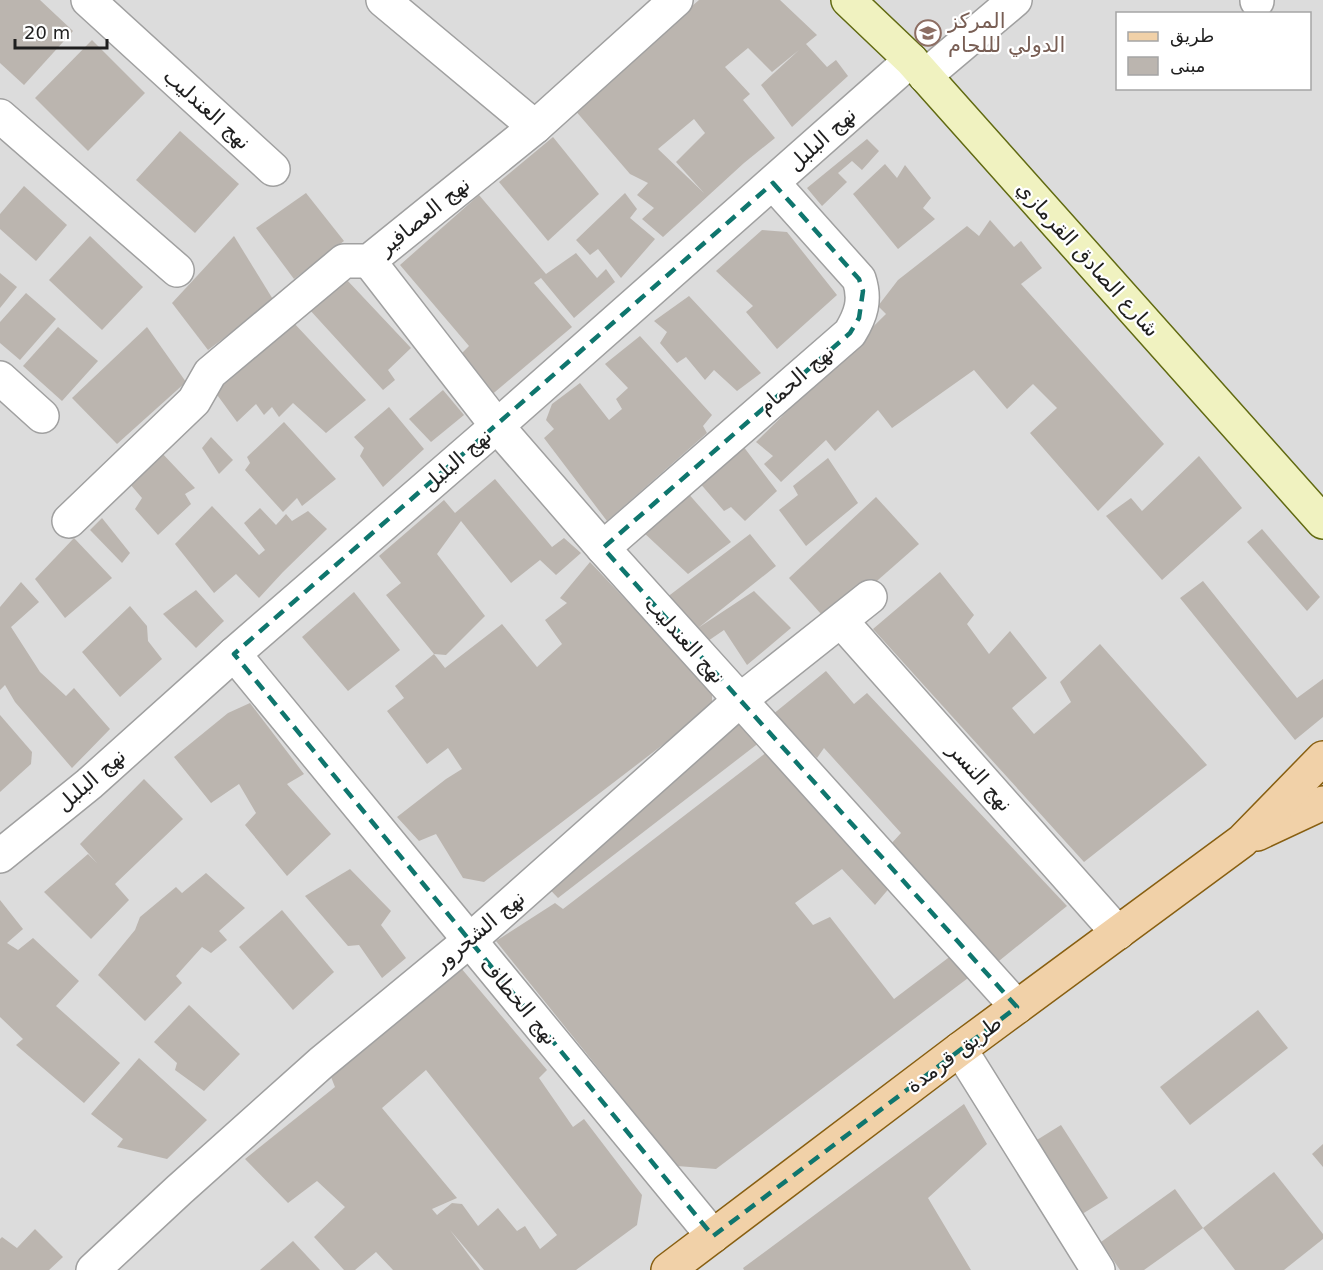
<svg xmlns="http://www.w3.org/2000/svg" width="1323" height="1270" font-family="'DejaVu Sans','Noto Naskh Arabic',sans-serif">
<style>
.residential{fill:#dcdcdc;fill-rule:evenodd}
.building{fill:#bbb5af;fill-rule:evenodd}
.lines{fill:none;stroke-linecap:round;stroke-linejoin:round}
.street-casing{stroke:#a0a0a0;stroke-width:36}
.secondary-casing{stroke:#616a11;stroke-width:36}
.primary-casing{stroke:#885f11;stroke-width:36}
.street{stroke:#fff;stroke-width:33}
.secondary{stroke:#f0f2c0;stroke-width:33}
.primary{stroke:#f1d1a8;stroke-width:33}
.marked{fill:none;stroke:#0f766e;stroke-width:4.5;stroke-dasharray:12 8;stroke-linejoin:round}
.labels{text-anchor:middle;stroke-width:4.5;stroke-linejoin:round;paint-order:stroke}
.education-label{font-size:21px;fill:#785e54;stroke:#fff;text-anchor:start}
.street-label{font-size:21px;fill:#1f1f1f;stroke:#fff}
</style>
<rect width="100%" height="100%" fill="#eeebe6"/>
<!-- residential -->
<path class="residential" d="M0,0H1323V1270H0ZM1118,14H1310V88H1118Z"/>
<!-- building -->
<g class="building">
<path d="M0,0H40L73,31L24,85L0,63Z"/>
<path d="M699,0H780L817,35L806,44L827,67L836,60L848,76L792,127L761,85L799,50L772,72L748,48L725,67L750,94L743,100L775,138L744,163L663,237L642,219L654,208L637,195L648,183L630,174L574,109ZM694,119L705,133L676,162L704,193L658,149Z"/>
<path d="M92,40L145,93L88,151L35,98Z"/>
<path d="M180,131L239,184L195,233L136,180Z"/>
<path d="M553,137L599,194L548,241L499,182Z"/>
<path d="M867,139L879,151L862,170L852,161L838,173L847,182L822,206L807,188Z"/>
<path d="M885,164L897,178L905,165L931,198L923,208L935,219L898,249L853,194Z"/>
<path d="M24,186L67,225L36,261L0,229V214Z"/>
<path d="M306,193L344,241L294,279L256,228Z"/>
<path d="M625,193L637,209L630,218L655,239L621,278L598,249L590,255L576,240Z"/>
<path d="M479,195L546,274L576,253L597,278L606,269L615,282L574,318L541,278L534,283L572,327L489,397L459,356L469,346L400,265Z"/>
<path d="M990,220L1014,247L1021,241L1042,268L1021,284L1164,444L1098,511L1030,433L1057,408L1033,384L1007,409L974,370L892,428L878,410L835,451L826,440L781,482L764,464L773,456L756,442L886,314L878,306L898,280L967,226L979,236Z"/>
<path d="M762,230L787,232L837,295L777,349L746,312L753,306L716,271Z"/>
<path d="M90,236L143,287L102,330L49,280Z"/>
<path d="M234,236L274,301L208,350L172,303Z"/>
<path d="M0,273L17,287L0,308Z"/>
<path d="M346,279L411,348L388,370L395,380L383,390L309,309Z"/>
<path d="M26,293L56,319L20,360L0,343V322Z"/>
<path d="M689,296L761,373L737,391L714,370L705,380L686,357L677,363L660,343L667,332L654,321Z"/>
<path d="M293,322L366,400L326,433L293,403L279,417L272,407L264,415L256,404L237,422L215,392Z"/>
<path d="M58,327L98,361L62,401L23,366Z"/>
<path d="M147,327L186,382L117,444L72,398Z"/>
<path d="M640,336L712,415L703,426L707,433L607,521L544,438L554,429L546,420L552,404L580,383L609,420L622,409L616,399L628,388L605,364Z"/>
<path d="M443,390L464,415L431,442L409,419Z"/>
<path d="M389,407L424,449L383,487L360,456L364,448L354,437Z"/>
<path d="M284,422L336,479L302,506L297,498L283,512L245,470L250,463L247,457Z"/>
<path d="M211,437L233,460L219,474L202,448Z"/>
<path d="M743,446L777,491L745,521L731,507L724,511L698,481Z"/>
<path d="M160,451L195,488L185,494L191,504L158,535L135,509L142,498L130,484Z"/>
<path d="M1199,456L1242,508L1162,580L1106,516L1131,498L1142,511Z"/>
<path d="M828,458L858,503L806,546L779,510L798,495L793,486Z"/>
<path d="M495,479L552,547L564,538L581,553L556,575L540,560L511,583L461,521L437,554L485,616L446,655L434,654L386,595L401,583L379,556L444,500L455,513Z"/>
<path d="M686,491L731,542L688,574L642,531Z"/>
<path d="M876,497L919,544L829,623L789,578Z"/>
<path d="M212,506L259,555L265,550L244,523L260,508L276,525L286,514L292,521L308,511L327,529L283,572L259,598L236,574L214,593L175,544Z"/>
<path d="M102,518L130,553L122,563L90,530Z"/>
<path d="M1262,529L1320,597L1307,611L1247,542Z"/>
<path d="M750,534L776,566L698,628L754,591L791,628L747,665L724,630L705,643L662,601Z"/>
<path d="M74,538L112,578L65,618L35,579Z"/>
<path d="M590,562L712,691V707L484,882L463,878L436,834L419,841L397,817L446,779L462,769L448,748L427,764L387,711L404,698L395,686L434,654L445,668L502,624L537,667L562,644L545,620L567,603L560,598Z"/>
<path d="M940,572L974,615L967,624L989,654L1010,631L1047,678L1012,708L1034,734L1071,702L1060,682L1100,644L1207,765L1084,862L873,629Z"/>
<path d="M1203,581L1297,698L1323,679V717L1295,740L1180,598Z"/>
<path d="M21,582L39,602L11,627L40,672L66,696L74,688L110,729L72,768L15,702L5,685L0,690V607Z"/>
<path d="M196,590L224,621L196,648L163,614Z"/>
<path d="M354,592L400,650L348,691L302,637Z"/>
<path d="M130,606L147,626L148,641L162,659L120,697L82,652Z"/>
<path d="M826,671L854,704L867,693L1067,906L994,965L890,845L901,833L824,748L817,758L772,715Z"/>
<path d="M250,703L304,774L287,784L331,834L287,876L245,825L256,813L239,784L211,803L174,757L228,713Z"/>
<path d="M0,715L32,752L31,764L0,792Z"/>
<path d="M744,720L760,742L558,898L540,879L732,721Z"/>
<path d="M767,752L891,886L875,905L842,869L795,903L813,925L830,917L894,999L952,955L972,975L716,1169L677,1166L496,941L555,903L563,909Z"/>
<path d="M144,779L183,819L115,884L129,900L91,939L44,892L88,854L97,863L80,844Z"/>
<path d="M350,869L391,911L381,925L406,958L382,978L359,945L348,946L305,896Z"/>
<path d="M206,873L245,908L219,931L227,940L211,953L202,947L176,976L182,983L145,1021L98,975L135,930L140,917L176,887L182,893Z"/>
<path d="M0,900L23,929L7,943L18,950L33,938L79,981L56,1006L120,1063L84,1103L16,1045L23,1039L0,1017Z"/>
<path d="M282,910L334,972L293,1010L239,947Z"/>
<path d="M461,968L547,1070L539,1078L573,1127L584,1119L642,1195L637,1225L576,1270H484L450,1230L480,1270H393L376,1252L355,1270H344L314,1237L345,1207L317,1181L288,1203L245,1159L335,1087L331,1077ZM426,1070L557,1235L540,1249L525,1226L517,1231L498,1208L478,1226L462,1204L452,1203L437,1215L432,1209L457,1198L382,1108Z"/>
<path d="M189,1005L240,1054L204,1091L175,1070L177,1063L154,1042Z"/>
<path d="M1258,1010L1288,1048L1190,1125L1160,1087Z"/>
<path d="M139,1058L207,1120L167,1159L117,1147L123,1139L91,1114Z"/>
<path d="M964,1104L987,1144L928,1198L971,1270H744L743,1268Z"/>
<path d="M1061,1125L1108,1198L1079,1216L1032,1143Z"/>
<path d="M1323,1144V1167L1312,1154Z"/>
<path d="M1274,1172L1323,1234V1239L1284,1270H1235L1203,1228Z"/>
<path d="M1175,1189L1203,1228L1144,1270H1120L1101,1242Z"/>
<path d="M35,1229L63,1257L49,1270H0V1239L2,1237L17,1248Z"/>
<path d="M293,1241L320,1270H260Z"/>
</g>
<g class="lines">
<!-- street casing -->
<g class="street-casing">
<g id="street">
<path d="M88,0L273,169"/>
<path d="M383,0L535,127"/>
<path d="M1257,1V0"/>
<path d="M925,76L1015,0"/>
<path d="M0,116L177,270"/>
<path d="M369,261L497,426L603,548L1017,1007"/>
<path d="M0,378L42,416"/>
<path d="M69,521L194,401L210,373L344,261H369L535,127L676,0"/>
<path d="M603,548L850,333C861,315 866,300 859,279L773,183"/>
<path d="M842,622L1118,933"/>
<path d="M234,654L713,1236"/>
<path d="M0,856L89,784L234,654L497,426L911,60"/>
<path d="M960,1049L1098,1270"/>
<path d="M93,1270L179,1190L321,1063L469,941L739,701L870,597"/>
</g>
</g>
<!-- secondary casing -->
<g class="secondary-casing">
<path id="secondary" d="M848,0L911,60L1323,522"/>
</g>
<!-- primary casing -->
<g class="primary-casing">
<g id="primary">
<path d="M1257,834L1323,803"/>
<path d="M668,1270L960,1049L1242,841L1323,758"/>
</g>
</g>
<!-- street -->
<use href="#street" class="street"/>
<!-- secondary -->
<use href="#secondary" class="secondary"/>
<!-- primary -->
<use href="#primary" class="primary"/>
</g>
<!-- marked area -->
<path class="marked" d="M773,183L859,279L863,291L859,318L850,333L603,548L1017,1007L713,1236L234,654Z"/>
<!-- icons -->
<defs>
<g id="school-ring" transform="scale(1.35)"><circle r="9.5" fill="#fff" stroke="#8d6e63" stroke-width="1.5"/><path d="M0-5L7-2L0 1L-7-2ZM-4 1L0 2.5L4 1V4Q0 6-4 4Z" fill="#8d6e63"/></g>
</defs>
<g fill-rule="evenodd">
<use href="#school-ring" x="928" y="33"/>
</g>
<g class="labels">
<!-- education labels -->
<g class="education-label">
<text x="948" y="28">المركز<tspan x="948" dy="24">الدولي لللحام</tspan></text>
</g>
<!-- street labels -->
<g class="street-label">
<text transform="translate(207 109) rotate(42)" y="7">نهج العندليب</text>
<text transform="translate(822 139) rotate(-42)" y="7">نهج البلبل</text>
<text transform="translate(424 216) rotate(-39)" y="7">نهج العصافير</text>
<text transform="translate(1088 259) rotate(48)" y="7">شارع الصادق القرمازي</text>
<text transform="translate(796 379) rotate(-41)" y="7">نهج الحمام</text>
<text transform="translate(457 460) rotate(-41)" y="7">نهج البلبل</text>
<text transform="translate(685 640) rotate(48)" y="7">نهج العندليب</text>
<text transform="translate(980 777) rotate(48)" y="7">نهج النسر</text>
<text transform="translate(91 780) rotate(-41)" y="7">نهج البلبل</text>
<text transform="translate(479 931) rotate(-40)" y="7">نهج الشحرور</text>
<text transform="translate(519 1001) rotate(50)" y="7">نهج الخطاف</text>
<text transform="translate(954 1054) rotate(-37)" y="7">طريق قرمدة</text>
</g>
</g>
<!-- legend -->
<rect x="1116" y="12" width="195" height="78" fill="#ffffff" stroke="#a5a5a5" stroke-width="1.5"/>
<rect x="1128" y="32" width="30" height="9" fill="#f1d1a8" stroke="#a5a5a5" stroke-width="1.5"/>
<text x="1170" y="42" font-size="18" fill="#1f1f1f">طريق</text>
<rect x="1128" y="57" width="30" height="18" fill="#bbb5af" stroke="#a5a5a5" stroke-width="1.5"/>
<text x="1170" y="72" font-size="18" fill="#1f1f1f">مبنى</text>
<!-- scale -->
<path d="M15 39v9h92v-9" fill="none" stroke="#1f1f1f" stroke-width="3"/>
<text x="24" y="39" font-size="18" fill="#1f1f1f" stroke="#ffffff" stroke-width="4.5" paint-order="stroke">20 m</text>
</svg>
